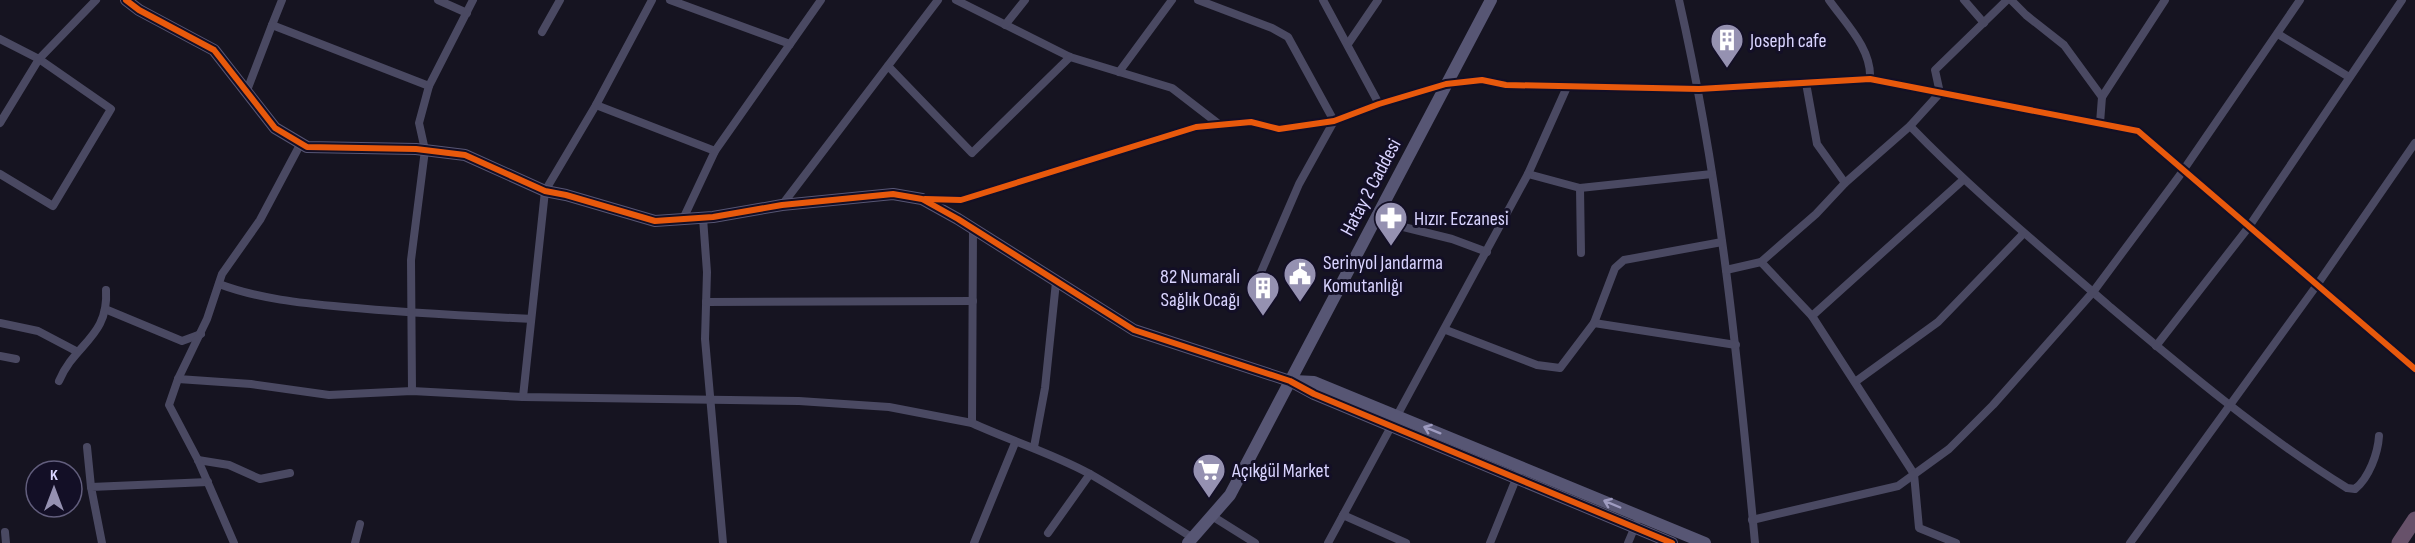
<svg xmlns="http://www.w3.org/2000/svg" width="2415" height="543" font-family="'Sofia Sans Condensed',sans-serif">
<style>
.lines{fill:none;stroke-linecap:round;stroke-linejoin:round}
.street{stroke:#4a4962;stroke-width:8}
.secondary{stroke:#575674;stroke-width:12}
.highway{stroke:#67516a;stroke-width:15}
.cycleway-casing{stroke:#130f26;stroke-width:10}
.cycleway{stroke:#e8590c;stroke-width:6}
.oneway{stroke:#9e9bc0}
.labels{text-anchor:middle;stroke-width:6;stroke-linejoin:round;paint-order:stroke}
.poi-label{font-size:20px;fill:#d9d4ff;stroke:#130f26;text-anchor:start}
.street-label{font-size:20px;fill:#d9d4ff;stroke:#130f26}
</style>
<rect width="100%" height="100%" fill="#161421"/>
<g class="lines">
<!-- street -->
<g class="street">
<path d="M438,0L467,13"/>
<path d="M670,0L790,44"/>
<path d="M956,0L1070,57L1172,88L1220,125"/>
<path d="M1198,0L1272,28L1288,37L1334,121L1299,184L1258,279"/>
<path d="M1323,0L1379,104"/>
<path d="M1679,0C1720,179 1738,361 1755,543"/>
<path d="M1829,0C1846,24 1872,49 1870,79"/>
<path d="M1964,0L1984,23"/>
<path d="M2011,0L2026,15L2064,45L2102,97"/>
<path d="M272,25L282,0"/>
<path d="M1005,25L1025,0"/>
<path d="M542,32L560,0"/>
<path d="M2278,34L2349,77"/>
<path d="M0,39L39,59L111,109L53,206L0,174"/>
<path d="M1348,44L1378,0"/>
<path d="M888,66L972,153L1070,57"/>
<path d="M1119,72L1172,0"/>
<path d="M1567,87L1528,174L1580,188L1712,174"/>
<path d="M246,93L272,25L429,86"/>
<path d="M596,105L715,151"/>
<path d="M0,123L39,59L96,0"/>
<path d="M2100,123L2102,97L2165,0"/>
<path d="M1910,126C1973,191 2041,247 2109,306C2185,370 2262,435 2347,488L2355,489C2369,478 2378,453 2379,436"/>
<path d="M1845,183L1910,126L1940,93L1935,70L2007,0"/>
<path d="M1580,188L1581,253"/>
<path d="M926,199L961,200L1196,127L1251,122L1279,129L1334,121L1379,104L1446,84L1482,80L1506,85L1699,89L1870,79L2138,131L2415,369"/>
<path d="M782,205L938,0"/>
<path d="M703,218L707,272L705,339L723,543"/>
<path d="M683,219L715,151L821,0"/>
<path d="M1375,220L1452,239L1487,252"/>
<path d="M973,228L972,423C1011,441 1052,453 1090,474C1125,494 1159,517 1193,538"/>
<path d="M1761,262L1812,316L1914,474L1919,528L1956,543"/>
<path d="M1726,270L1761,262L1816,214L1845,183L1817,144L1806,83"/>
<path d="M219,284C259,299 301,303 344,307C406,313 469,316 531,319"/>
<path d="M706,302L973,301"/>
<path d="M105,309L182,341L201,334"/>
<path d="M1812,316L1963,180"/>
<path d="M0,323L38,331L76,351"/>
<path d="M1594,323L1736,345"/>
<path d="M1446,330L1537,365L1560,368L1594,323L1615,268L1624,260L1722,242"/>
<path d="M2156,346L2248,228L2402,0"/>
<path d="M0,356L16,359"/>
<path d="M178,379L251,384L329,395L412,391L523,397L799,401L889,407L972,423"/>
<path d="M59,381C75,343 109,337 106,290"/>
<path d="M1855,382L1938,322L2023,234"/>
<path d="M412,391L411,260L425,150L419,123L429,86L473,0"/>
<path d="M523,397L545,191L596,105L652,0"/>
<path d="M87,447L91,487"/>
<path d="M1034,447L1045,388L1056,282"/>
<path d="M198,460L229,465L260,479L290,473"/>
<path d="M1343,515L1406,543"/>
<path d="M1212,516L1255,543"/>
<path d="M1752,520L1898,486L1949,449L1993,405L2093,292L2180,175L2300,0"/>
<path d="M5,532L6,543"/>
<path d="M1048,533L1090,474"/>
<path d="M102,543L91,487L208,482"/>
<path d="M234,543L198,460L169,405L178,379L207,319L222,274L260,220L301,143"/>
<path d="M355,543L360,524"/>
<path d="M974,543L1015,443"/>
<path d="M1328,543L1528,174"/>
<path d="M1490,543L1518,474"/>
<path d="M1628,543L1636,524"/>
<path d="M2130,543L2317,285L2415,143"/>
</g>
<!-- secondary -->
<g class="secondary">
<path d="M126,0L139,10L214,50L275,128L307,147L416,149L465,155L545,191L566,195L655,221L713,217L782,205L893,194L922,199L958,219L1134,330L1290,381L1314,394L1672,543"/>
<path d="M1294,381L1314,382L1705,543"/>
<path d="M1188,543L1230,495L1491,0"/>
</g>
<!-- highway -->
<path class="highway" d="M2399,543L2415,519"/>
<!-- cycleway casing -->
<g class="cycleway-casing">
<g id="cycleway">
<path d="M126,0L139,10L214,50L275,128L307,147L416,149L465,155L545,191L566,195L655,221L713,217L782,205L893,194L922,199L958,219L1134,330L1290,381L1314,394L1672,543"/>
<path d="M925,199L961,200L1196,127L1251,122L1279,129L1334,121L1379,104L1446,84L1482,80L1506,85L1699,89L1870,79L2138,131L2415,369"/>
</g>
</g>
<!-- cycleway -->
<use href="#cycleway" class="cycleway"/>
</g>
<!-- one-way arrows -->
<defs><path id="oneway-shaft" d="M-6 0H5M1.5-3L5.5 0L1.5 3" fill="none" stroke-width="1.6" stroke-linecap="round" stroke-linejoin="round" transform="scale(1.5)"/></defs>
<g class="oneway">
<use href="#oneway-shaft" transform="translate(1432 430) rotate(-158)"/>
<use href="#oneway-shaft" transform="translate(1612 504) rotate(-157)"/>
</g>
<!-- icons -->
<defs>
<g id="building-pin" transform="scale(1.725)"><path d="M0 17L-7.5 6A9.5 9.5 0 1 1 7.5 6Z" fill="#9591b1" stroke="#130f26"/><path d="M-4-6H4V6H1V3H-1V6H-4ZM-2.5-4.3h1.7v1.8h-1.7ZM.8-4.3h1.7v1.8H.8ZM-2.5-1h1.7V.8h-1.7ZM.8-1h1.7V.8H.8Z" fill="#fff"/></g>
<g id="pharmacy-pin" transform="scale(1.725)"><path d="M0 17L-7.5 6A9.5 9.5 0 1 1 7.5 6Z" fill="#9591b1" stroke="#130f26"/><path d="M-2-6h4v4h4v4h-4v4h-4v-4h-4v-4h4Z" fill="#fff"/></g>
<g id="civic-pin" transform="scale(1.725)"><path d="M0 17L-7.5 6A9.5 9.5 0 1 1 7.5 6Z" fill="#9591b1" stroke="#130f26"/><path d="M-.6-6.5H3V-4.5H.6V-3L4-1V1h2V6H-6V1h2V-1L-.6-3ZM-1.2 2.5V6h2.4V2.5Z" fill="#fff"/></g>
<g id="supermarket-pin" transform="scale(1.725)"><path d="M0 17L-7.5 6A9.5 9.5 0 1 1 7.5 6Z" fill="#9591b1" stroke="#130f26"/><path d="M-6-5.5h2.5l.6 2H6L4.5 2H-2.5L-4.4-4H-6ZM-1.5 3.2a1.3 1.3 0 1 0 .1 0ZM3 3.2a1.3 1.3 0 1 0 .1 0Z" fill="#fff"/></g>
</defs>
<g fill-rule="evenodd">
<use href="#building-pin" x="1727" y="40"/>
<use href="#pharmacy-pin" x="1391" y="218"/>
<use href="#civic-pin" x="1300" y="274"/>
<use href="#building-pin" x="1263" y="288"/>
<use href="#supermarket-pin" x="1209" y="470"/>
</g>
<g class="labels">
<!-- poi labels -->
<g class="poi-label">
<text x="1750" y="47">Joseph cafe</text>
<text x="1414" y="225">Hızır. Eczanesi</text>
<text x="1323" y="269">Serinyol Jandarma<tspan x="1323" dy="23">Komutanlığı</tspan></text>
<text x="1240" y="283" text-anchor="end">82 Numaralı<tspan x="1240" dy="23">Sağlık Ocağı</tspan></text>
<text x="1232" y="477">Açıkgül Market</text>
</g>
<!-- street labels -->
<g class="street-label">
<text transform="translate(1370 187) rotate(-62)" y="7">Hatay 2 Caddesi</text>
</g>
</g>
<!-- north arrow -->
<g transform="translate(54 489)"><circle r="28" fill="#130f26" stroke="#625e7d" stroke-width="1.5"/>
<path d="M0-4.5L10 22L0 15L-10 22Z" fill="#9591b1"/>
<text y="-9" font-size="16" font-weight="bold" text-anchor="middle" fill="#d9d4ff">K</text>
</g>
</svg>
